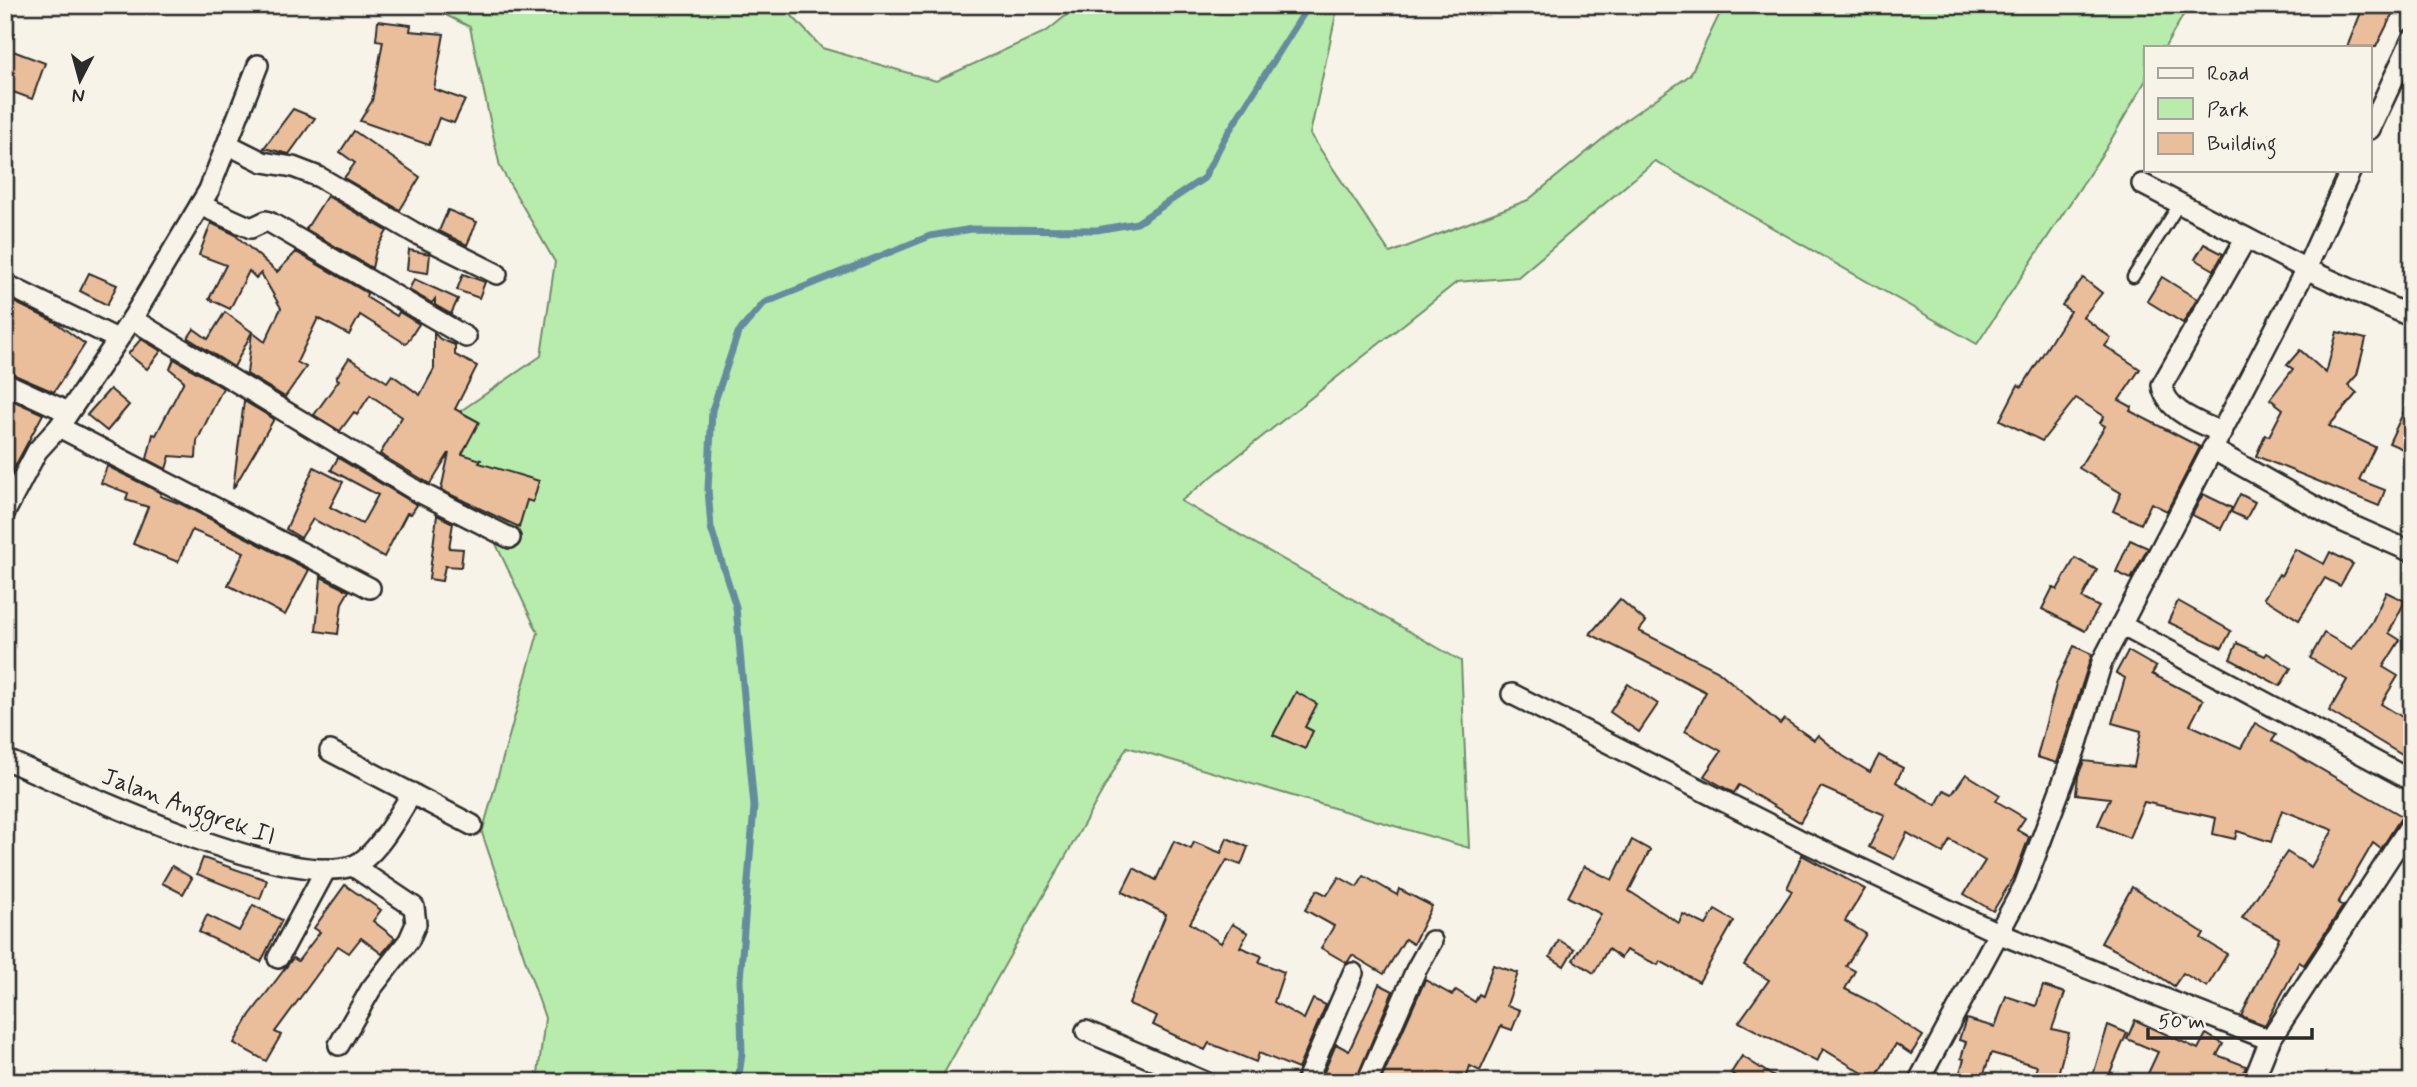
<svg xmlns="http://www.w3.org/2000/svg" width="2417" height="1087" font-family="Mynerve,sans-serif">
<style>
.green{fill:#b8ecad;stroke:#728c6c;stroke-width:2}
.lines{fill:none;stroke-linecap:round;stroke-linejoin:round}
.stream{stroke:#648c9e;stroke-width:7}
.building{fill:#ebbe9b;stroke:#2b2b2b;stroke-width:2}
.lane-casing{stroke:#2b2b2b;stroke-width:15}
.street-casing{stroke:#2b2b2b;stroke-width:24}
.lane{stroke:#f7f3e8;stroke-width:10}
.street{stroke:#f7f3e8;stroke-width:19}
.labels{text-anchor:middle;stroke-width:7;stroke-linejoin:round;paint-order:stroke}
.street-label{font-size:24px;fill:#2b2b2b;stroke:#f7f3e8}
</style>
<rect width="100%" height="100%" fill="#f7f3e8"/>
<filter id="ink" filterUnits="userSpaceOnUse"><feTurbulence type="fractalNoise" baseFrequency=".0143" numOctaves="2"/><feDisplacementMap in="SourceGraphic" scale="14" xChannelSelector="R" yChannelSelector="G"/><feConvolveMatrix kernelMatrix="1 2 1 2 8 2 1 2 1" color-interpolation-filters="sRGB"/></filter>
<g filter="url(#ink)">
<!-- green -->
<path class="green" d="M426,5H782L822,48L936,81L1047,31L1079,5H1338L1310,134L1390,253L1528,200L1627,119L1690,75L1724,5H2189L2165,47H2146V80L2105,150L1977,344L1655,161L1518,277L1457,282L1181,501L1461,661L1469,848L1127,747L939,1082H537L545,1018L482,833L538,633L440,425L541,356L555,262L500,167L470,27Z"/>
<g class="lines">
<!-- stream -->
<path class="stream" d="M738,1082L742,1054L740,980L754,807L736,607L711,528L708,489L712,410L738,333L764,303L930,236L972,229L1097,230L1137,223L1204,178L1224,139L1309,5"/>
</g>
<!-- building -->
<g class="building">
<path d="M2364,5H2397L2376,47H2347Z"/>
<path d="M378,21L411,25L410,31L444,34L434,89L465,100L454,123L439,118L429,145L360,121L372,101L383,41L376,40Z"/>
<path d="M5,48L45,63L32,99L5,89Z"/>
<path d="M293,109L315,118L289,154L264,148Z"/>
<path d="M354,131L420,177L400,210L344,178L355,163L340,152Z"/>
<path d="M327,196L387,231L376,250L372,268L306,229Z"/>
<path d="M448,210L477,222L467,245L439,231Z"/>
<path d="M211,223L234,234L277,272L296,252L367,293L366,297L397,316L399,312L419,324L406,344L360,315L349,335L318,318L297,362L306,367L285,397L247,374L252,332L265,342L281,308L261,273L256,278L249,271L230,309L209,299L226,265L199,255Z"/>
<path d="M2204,244L2223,254L2214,270L2195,259Z"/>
<path d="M409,250L430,254L428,273L407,270Z"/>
<path d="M89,273L117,285L107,305L80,291Z"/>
<path d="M463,274L485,282L479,298L457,290Z"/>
<path d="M2162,277L2197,299L2183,323L2147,301Z"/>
<path d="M2083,278L2102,293L2083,317L2111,338L2105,346L2140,369L2119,400L2132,407L2130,411L2200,447L2167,511L2151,503L2141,524L2113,511L2121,493L2079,468L2105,426L2100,423L2104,416L2076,398L2042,441L2000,420L2018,385L2022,387L2070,311L2062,305Z"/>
<path d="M414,279L458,299L451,314L435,305V299L432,303L409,290Z"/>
<path d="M8,299L55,322L85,344L54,392L5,371Z"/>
<path d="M225,312L252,332L234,367L188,338L194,329L208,339Z"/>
<path d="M2337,332L2366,339L2357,375L2348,385L2357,393L2329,426L2375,447L2359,480L2385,490L2379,506L2256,456L2265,435L2269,436L2283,409L2270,399L2293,369L2287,365L2300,350L2326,373Z"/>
<path d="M434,333L440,339L455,345V355L477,366L455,409L479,422L462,454L481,460L479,463L539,481L533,502L527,500L519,527L441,490L449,453L430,484L380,454L402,417L370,395L357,415L354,412L340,431L314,415L339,380L336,378L349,358L387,382L392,375L420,395L434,369Z"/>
<path d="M141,339L161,351L147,369L128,354Z"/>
<path d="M174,359L223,388L197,441L196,458L170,456L166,469L147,459L153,434L156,435L184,381L170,369Z"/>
<path d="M110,389L129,405L107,431L87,415Z"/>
<path d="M2412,394V453L2389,443Z"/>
<path d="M5,397L43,414L5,485Z"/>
<path d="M244,401L274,419L233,489Z"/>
<path d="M338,458L417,505L411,514L407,513L384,557L313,519L301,538L286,529L314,467L343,482L330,507L362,524L378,495L331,470Z"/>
<path d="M107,466L161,493L160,496L181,504L309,570L285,615L228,585L244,552L192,530L178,562L133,544L148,507L126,500L128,493L101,483Z"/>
<path d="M2203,494L2232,508L2221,529L2192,515Z"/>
<path d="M2240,494L2255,502L2246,519L2231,512Z"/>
<path d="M437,515L453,523L449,548L463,549L461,567L445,566L442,581L429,579Z"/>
<path d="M2130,540L2148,548L2131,579L2116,572Z"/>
<path d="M2295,549L2324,564L2330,552L2353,564L2340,586L2325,578L2299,620L2264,598L2279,574L2281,576Z"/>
<path d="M2075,558L2097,570L2082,598L2099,607L2085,631L2042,609L2053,587L2057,590Z"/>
<path d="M321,577L349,591L342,603L338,634L316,631Z"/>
<path d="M2386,592L2405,601L2389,633L2400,640L2383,667L2398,676L2381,704L2412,723V761L2329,711L2347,680L2310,658L2324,633L2352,649L2372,622Z"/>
<path d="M1620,599L1646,622L1639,631L1717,670L1780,724L1784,719L1814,740L1818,735L1843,756L1870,772L1879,755L1903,768L1896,782L1936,805L1944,790L1952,794L1966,774L2000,795L1996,801L2025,818L2017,830L2029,837L2015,875L1993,911L1964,894L1985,861L1950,840L1943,853L1907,833L1894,859L1869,847L1885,815L1821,787L1800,822L1739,785L1734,793L1704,776L1721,751L1685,731L1706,692L1590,634Z"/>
<path d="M2178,601L2231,631L2222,648L2168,622Z"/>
<path d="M2237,643L2265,656L2267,653L2291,668L2280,686L2230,659Z"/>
<path d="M2074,646L2092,654L2057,763L2037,757L2057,681Z"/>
<path d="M2128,651L2156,667L2152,674L2203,700L2190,725L2241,748L2255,723L2276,735L2272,741L2402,816L2381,849L2373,843L2338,903L2343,906L2304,965L2299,962L2265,1025L2241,1016L2279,938L2242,918L2287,852L2311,867L2333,830L2282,810L2271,842L2237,831L2235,839L2213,834L2216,818L2144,802L2129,838L2098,825L2110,798L2076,794L2078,776L2084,761L2134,767L2141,731L2112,723L2125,678L2116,673Z"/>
<path d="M1628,684L1658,704L1639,732L1610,712Z"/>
<path d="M1296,692L1317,704L1305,727L1313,731L1305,749L1273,735Z"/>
<path d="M1227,838L1248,847L1241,865L1227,860L1190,923L1221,943L1232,924L1248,933L1240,947L1262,956L1259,962L1284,972L1274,1002L1304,1019L1313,999L1326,1005L1298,1069L1259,1053L1256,1062L1209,1043L1205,1050L1153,1025L1157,1016L1129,1004L1166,914L1122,892L1134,868L1156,880L1174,841L1191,849L1194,842L1221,853Z"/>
<path d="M1632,840L1650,850L1629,891L1679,923L1683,914L1706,925L1715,910L1734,921L1699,982L1660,961L1658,965L1626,950L1621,958L1608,949L1594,973L1573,960L1601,914L1568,897L1584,866L1612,880Z"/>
<path d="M1802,855L1865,889L1845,921L1866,934L1846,966L1855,971L1845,989L1875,1004L1923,1036L1911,1054L1896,1044L1874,1080L1823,1049L1817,1062L1739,1022L1769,980L1744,965L1792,891L1787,888Z"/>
<path d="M203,858L267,880L260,899L197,874Z"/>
<path d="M172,866L192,878L183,894L162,883Z"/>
<path d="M1364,876L1397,895L1399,889L1432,906L1413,944L1405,939L1384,974L1352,955L1347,963L1321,948L1334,926L1305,910L1317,890L1327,895L1339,877L1357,887Z"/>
<path d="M345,885L381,910L373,921L395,938L382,954L361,938L349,953L338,946L275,1032L281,1035L266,1061L234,1043L250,1015L293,958L298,961L320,932L314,928Z"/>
<path d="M2132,887L2204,933L2201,938L2227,954L2207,987L2183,973L2174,986L2132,958L2101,943Z"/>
<path d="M253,905L282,920L261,962L199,932L207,915L239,931Z"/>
<path d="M1559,940L1574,949L1564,966L1550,957Z"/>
<path d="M1493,965L1518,973L1507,1005L1520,1010L1512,1030L1501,1026L1480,1071L1470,1066L1465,1082H1380L1425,980L1452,995L1456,990L1475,1002L1479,994L1482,996Z"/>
<path d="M1379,984L1393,991L1355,1082L1321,1079L1336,1044L1349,1051Z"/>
<path d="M2043,986L2065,993L2052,1029L2069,1033L2056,1082H2033L2037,1066L1991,1053L1981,1082H1957L1964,1059L1961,1058L1966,1042L1959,1040L1966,1019L1995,1027L2006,996L2036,1006Z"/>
<path d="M2135,1020L2198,1049L2206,1034L2223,1044L2217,1055L2246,1066L2240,1082H2218L2207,1077L2204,1082H2144L2158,1052L2127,1039Z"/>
<path d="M2108,1025L2127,1033L2106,1082H2091Z"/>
<path d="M1742,1056L1782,1082H1744L1731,1073Z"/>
</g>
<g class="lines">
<!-- lane casing -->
<g class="lane-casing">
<path id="lane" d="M2133,277L2180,203"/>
</g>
<!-- street casing -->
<g class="street-casing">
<g id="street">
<path d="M2370,129L2412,39"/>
<path d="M229,145L263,162L293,167L319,177L415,233L497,274"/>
<path d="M2142,184L2306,269L2412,317"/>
<path d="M200,205L251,228L266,221L271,223L466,337"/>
<path d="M5,284L117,339"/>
<path d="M132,319L415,490L510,538"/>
<path d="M5,383L68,412"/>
<path d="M59,427L370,588"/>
<path d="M2222,433C2200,422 2166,412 2162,385L2246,238"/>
<path d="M2212,449L2337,519L2412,552"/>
<path d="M5,512L37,451L59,427L132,319L209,190L258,65"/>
<path d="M2121,625L2412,781"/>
<path d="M1512,694L1798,839L2000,934L2270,1040"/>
<path d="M330,751L472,825"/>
<path d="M5,759C75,790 283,888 352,866C376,858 399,814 412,793"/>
<path d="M278,958L326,869"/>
<path d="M1086,1031L1205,1082"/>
<path d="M339,1045L371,989L409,940L416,924L414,907L353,866"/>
<path d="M1306,1082L1353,973"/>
<path d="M1367,1082L1416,970L1432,941"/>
<path d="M1918,1082L2024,886L2075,750L2102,662L2306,269L2351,170"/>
<path d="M2253,1082L2270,1040L2412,823"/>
</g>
</g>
<!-- lane -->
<use href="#lane" class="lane"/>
<!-- street -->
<use href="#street" class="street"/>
</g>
</g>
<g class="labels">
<!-- street labels -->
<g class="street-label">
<text transform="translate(189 806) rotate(20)" y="8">Jalan Anggrek II</text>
</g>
</g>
<!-- margin -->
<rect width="2417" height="1087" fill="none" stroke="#f7f3e8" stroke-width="28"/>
<rect x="14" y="14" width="2389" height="1059" fill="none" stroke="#2b2b2b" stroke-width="2.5" filter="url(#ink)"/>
<!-- legend -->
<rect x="2144" y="46" width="228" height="126" fill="#f7f3e8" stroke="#a5a39c" stroke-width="2"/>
<rect x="2158" y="68" width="35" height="10" fill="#f7f3e8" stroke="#a5a39c" stroke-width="2"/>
<text x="2207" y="80" font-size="21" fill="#2b2b2b">Road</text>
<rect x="2158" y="98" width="35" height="21" fill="#b8ecad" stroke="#a5a39c" stroke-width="2"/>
<text x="2207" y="116" font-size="21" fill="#2b2b2b">Park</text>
<rect x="2158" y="133" width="35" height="21" fill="#ebbe9b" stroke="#a5a39c" stroke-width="2"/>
<text x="2207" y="150" font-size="21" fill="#2b2b2b">Building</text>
<!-- north arrow -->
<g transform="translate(80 80) rotate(186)" stroke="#f7f3e8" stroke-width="5" paint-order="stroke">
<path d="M0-5L12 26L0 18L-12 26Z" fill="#2b2b2b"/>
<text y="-10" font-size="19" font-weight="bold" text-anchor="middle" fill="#2b2b2b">N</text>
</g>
<!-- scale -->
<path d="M2148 1028v10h164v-10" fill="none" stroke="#2b2b2b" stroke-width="3.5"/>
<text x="2158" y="1028" font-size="21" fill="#2b2b2b" stroke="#f7f3e8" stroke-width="5" paint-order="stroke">50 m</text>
</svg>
